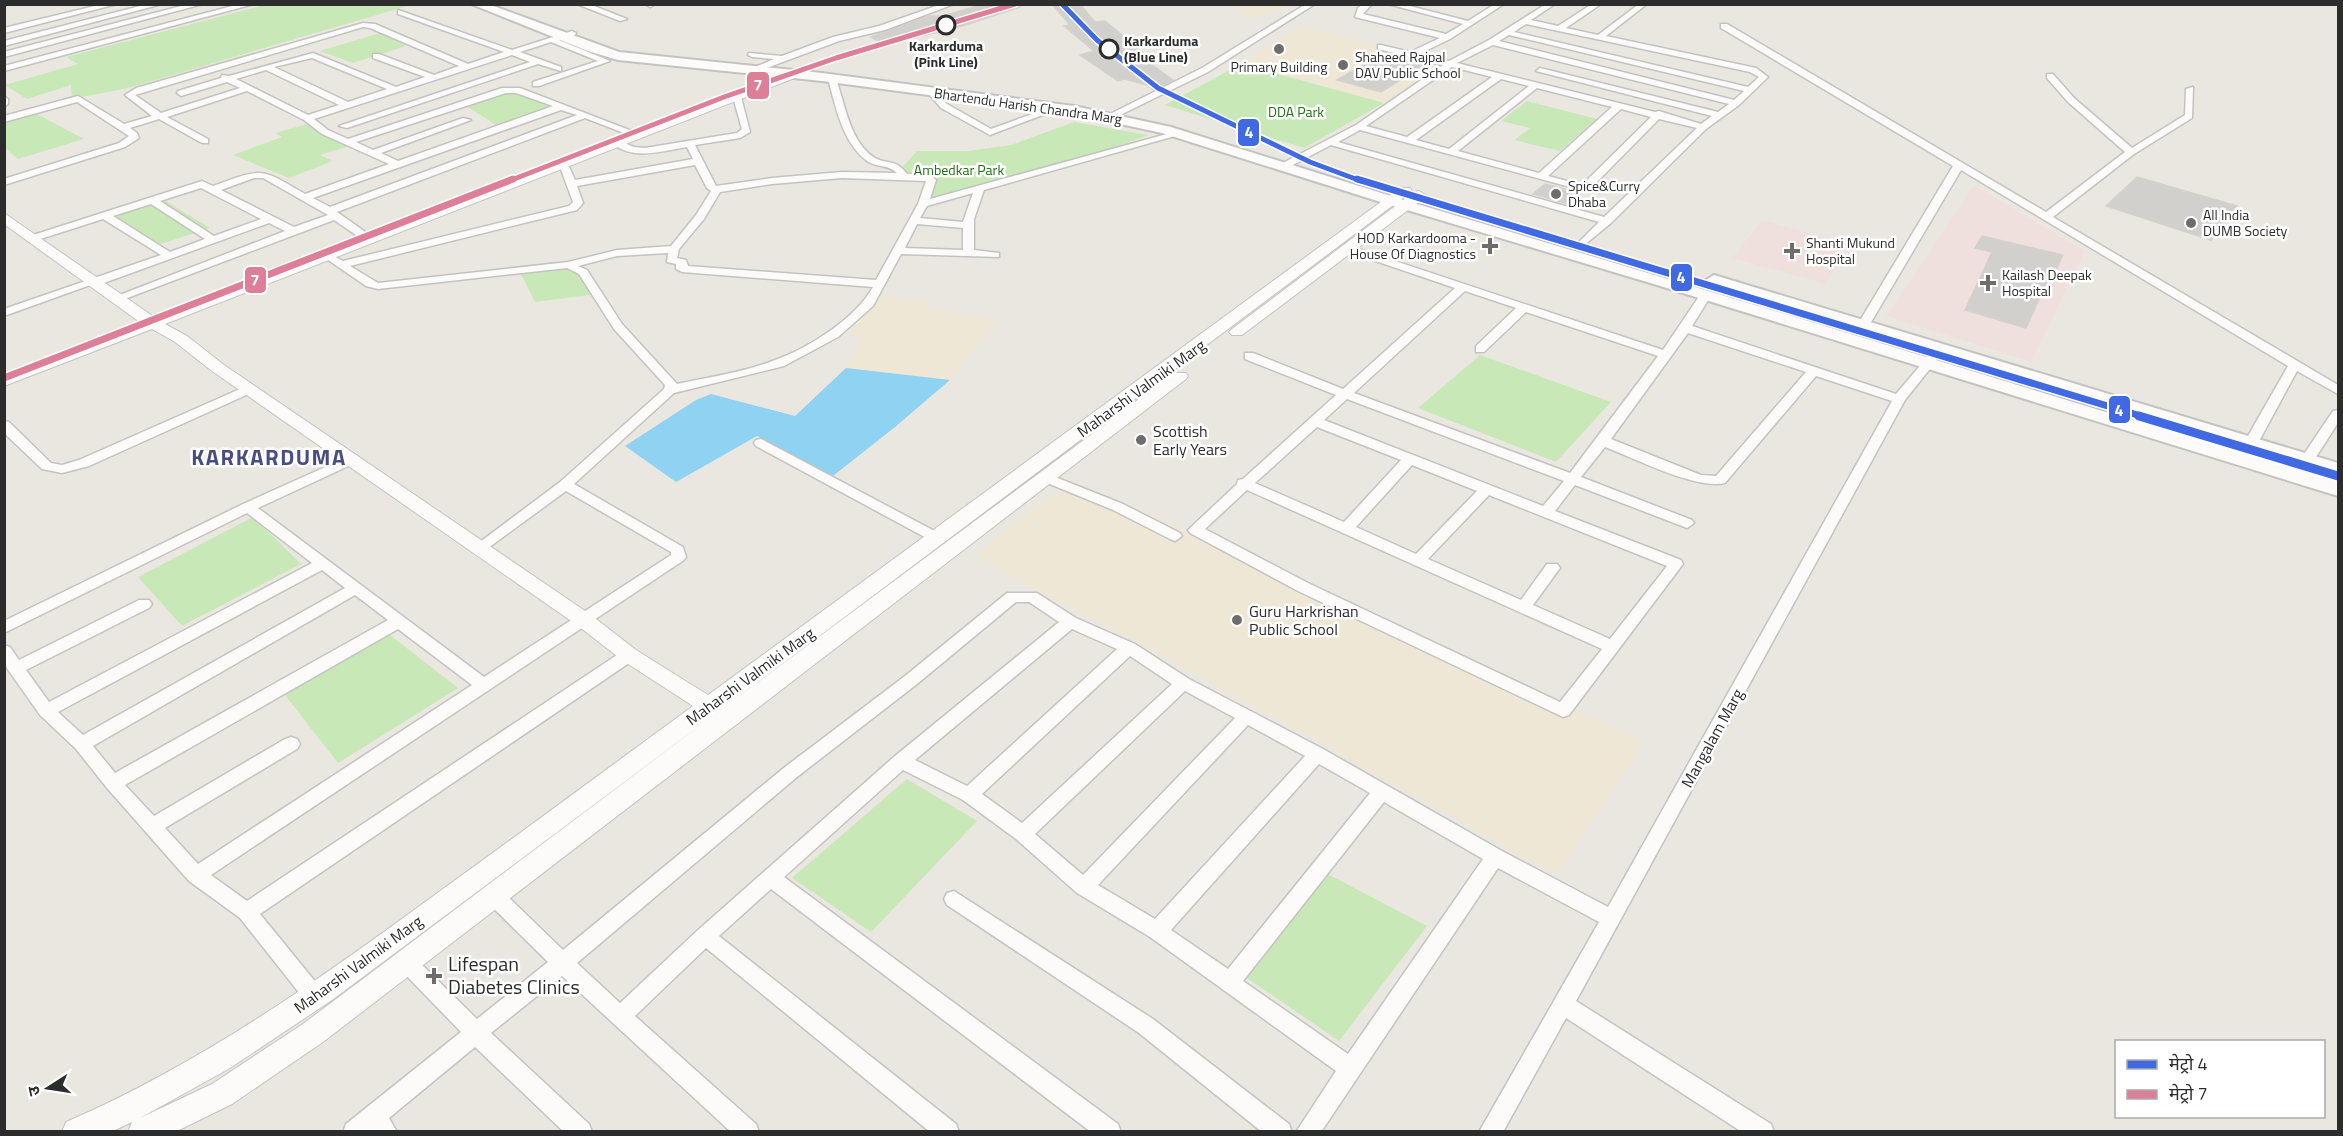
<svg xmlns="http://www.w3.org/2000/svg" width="2343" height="1136" font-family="'Titillium Web','Noto Sans Devanagari',sans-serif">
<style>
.education{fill:#eee7d5}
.medical{fill:#f0e0dd}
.green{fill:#c8e8b8}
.water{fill:#90d2f1}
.building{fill:#d2d0cc;stroke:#d5d2cd;stroke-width:1.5}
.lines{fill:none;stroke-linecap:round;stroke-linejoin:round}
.minor-casing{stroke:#c3c3c2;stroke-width:3}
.tertiary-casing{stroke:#c3c3c2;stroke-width:2}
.secondary-casing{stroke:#c3c3c2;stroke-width:4}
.minor{fill:#fcfbfa;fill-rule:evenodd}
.tertiary{fill:#fcfbfa;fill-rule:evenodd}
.secondary{fill:#fcfbfa;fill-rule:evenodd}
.metro-1-far2-casing{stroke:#fff;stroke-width:8}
.metro-1-far1-casing{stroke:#fff;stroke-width:10}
.metro-1-casing{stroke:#fff;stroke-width:14}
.metro-2-far1-casing{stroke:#fff;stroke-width:8}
.metro-2-casing{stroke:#fff;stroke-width:10}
.metro-1-far2{stroke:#4169e1;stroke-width:5}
.metro-1-far1{stroke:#4169e1;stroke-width:7}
.metro-1{stroke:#4169e1;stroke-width:9}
.metro-2-far1{stroke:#dd7f99;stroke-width:5}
.metro-2{stroke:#dd7f99;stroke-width:7}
.stop-dot{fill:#fff;stroke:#2c2c2c;stroke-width:3}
.poi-dot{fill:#6e6d6b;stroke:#fff;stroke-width:2}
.labels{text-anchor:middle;stroke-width:5;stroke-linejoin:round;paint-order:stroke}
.far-stop-label{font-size:14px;font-weight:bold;fill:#2c2c2c;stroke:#fff;text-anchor:start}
.far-poi-label{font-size:14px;fill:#2c2c2c;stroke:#fff;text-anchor:start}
.far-street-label{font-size:14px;fill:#2c2c2c;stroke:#fff}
.far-park-label{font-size:14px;fill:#226f15;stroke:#fff}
.street-label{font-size:16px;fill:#2c2c2c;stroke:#fff}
.poi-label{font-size:16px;fill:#2c2c2c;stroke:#fff;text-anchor:start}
.near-poi-label{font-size:20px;fill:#2c2c2c;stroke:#fff;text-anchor:start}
.district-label{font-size:22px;font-weight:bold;letter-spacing:1.5px;fill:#484f80;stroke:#fff}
.line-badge{stroke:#fff;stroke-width:2}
.badge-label{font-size:16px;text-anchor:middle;font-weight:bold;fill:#fff}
</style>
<rect width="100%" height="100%" fill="#eae7e1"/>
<!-- education -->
<g class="education">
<path d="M1229,5H1289L1271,14L1249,18Z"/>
<path d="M1301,25L1445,66L1384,103L1242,64Z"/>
<path d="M876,296L931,301L928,308L998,320L950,380L846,368L862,339L851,334Z"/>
<path d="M1072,480L1212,542L1645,742L1557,875L1216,685L973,555Z"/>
</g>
<!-- medical -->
<g class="medical">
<path d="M1974,185L2085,251L2031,362L1886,316Z"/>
<path d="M1762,220L1851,245L1825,284L1732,258Z"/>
</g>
<!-- green -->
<g class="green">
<path d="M265,5H411L128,88L72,99L71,85L27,99L5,85L78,64L66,57Z"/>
<path d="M380,33L406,46L353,63L320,51Z"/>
<path d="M1241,64H1242L1384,103L1304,148L1165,105Z"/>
<path d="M513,91L550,107L496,125L468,107Z"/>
<path d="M1527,101L1597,119L1560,151L1514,140L1530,128L1501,121Z"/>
<path d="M35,113L84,139L18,159L5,148L4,122Z"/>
<path d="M1074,122L1149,135L1109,149L930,198L926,197L940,171L898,172L917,151H968L1011,145Z"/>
<path d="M311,123L356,144L320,155L333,161L289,178L233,155L282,137L275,133Z"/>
<path d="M164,200L210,228L161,244L113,217Z"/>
<path d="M584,266L596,294L535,302L521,274Z"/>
<path d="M1480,355L1611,402L1556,462L1418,408Z"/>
<path d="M253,517L301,564L182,626L138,577Z"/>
<path d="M390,635L458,688L338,763L285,695Z"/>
<path d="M907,779L977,821L871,932L792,878Z"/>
<path d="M1318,869L1427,926L1339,1041L1241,974Z"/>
</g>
<!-- water -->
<path class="water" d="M846,368L950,380L895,427L833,476L757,436L676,482L625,446L696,400L711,394L795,416Z"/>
<!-- building -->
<g class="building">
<path d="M984,4H1020V7L962,26L885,45L871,37L929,16H943Z"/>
<path d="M1052,4H1080L1095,22L1105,21L1145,54L1138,55L1173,80L1154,90L1147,85L1124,79L1118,81L1080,55L1094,51L1064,26L1070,25Z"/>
<path d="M1382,54L1425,65L1381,92L1337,80Z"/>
<path d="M2137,177L2237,206L2211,240L2106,206Z"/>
<path d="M1545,184L1579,193L1568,204L1533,194Z"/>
<path d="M1982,236L2063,255L2056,270L2053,269L2026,328L1965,310L1992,252L1975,248Z"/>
</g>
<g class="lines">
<!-- minor casing -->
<g class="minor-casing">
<g id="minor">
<path d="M4,4H8L4,7Z"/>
<path d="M103,4H117L4,33V28Z"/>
<path d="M148,4H162L4,46V41Z"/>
<path d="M189,4H203L4,57V52Z"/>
<path d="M240,4H254L4,71V66Z"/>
<path d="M577,4H589L627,19L620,21Z"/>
<path d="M645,4H653L654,5L650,7Z"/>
<path d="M942,4H954L885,30L839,41L753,73L746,71L774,59L752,57L748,55L749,53L782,56L833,37L879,26Z"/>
<path d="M1306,4H1315L1208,72L1114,118L1106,116L1202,68Z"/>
<path d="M1363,4H1372L1363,14L1446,34L1463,24L1388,4H1402L1468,21L1495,4H1504L1450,39L1419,54L1449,61L1489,40L1546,4H1555L1531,20L1558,26L1592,4H1601L1566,28L1598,35L1639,4H1647L1606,36L1756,68L1768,77L1739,105L1706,129L1611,223L1583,246L1578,243L1599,222L1331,145L1285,169H1279V165L1356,125L1443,65L1378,49V45H1381L1410,52L1440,38L1355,17L1358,8ZM1526,24L1750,72L1759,77L1748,87L1514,32ZM1509,35L1744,91L1734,100L1499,41ZM1493,45L1729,104L1718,112L1540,68L1536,71L1712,116L1701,124L1659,111L1655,112L1457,63ZM1452,67L1492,77L1407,137L1366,126ZM1501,79L1529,86L1449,149L1416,140ZM1537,88L1612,107L1539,173L1458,151ZM1621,109L1651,117L1582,185L1548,176ZM1659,119L1697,128L1604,217L1338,142L1360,130L1585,191L1589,190Z"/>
<path d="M398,10L512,50L572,31L576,33L575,35L559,40L610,61L539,86H533V82L598,61L551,42L520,52L561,67V71L538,64L347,128L339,126L530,62L512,55L314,119L328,130L348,139L502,88H520L632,131L624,133L585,118L337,212L364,231V235H356L334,220L122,300H114L112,298L285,231L269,223L101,284H93L4,316V309L161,255L103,219L34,241L29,238L30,236L202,181L213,186C264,168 259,167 305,194L389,164L322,134L304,120L247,91L167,117L208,139V143H202L159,119L130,128L137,133L139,138L125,147L4,185V179L119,143L129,136L77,102L4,122V116L78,96L124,124L152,116L125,95L136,88L363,23L375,24L468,64L504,52L398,14ZM363,27L370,28L459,66L434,75L379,54H373V58L425,77L396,87L313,53L229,76L222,75L221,78L178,91L177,93L181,96L227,82L240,88L161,113L135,95ZM312,58L387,89L348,102L274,67ZM266,70L339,105L308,115L236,79ZM506,93H516L553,106L398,161L381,153L471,120L463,118L373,150L356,142ZM561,110L577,115L330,207L313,198ZM254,178H263L328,215L294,227L221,190ZM201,188L261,219L214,236L160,201ZM151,204L205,239L170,252L113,216Z"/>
<path d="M1721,24H1727L2046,212L2125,152L2068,102L2047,78V74H2053L2074,98L2132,148L2185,115L2186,89L2193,87L2192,118L2134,154L2053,217L2338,385V394L2297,371L2258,443L2256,446H2246L2244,443L2288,366L1961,170L1870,324L1864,328L1860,327L1858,324L1953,166L1721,28Z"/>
<path d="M832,76L836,79C845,104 850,143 875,158C888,165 895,158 907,174C918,174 928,172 936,180L930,199L1174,132L1182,134L984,190L974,219V250L999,253V257L901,254L873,306L838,337L784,366L674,393L574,484L683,547L686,557L684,560L211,875L247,901L623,651H635L637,655L635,659L260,914L322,990L325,997L322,1004L315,1007L308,1004L240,918L189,881L107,788L76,749L40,715L4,664V645L10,647L19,660L139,600H149L152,604L149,608L26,670L49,702L312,563L247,513L4,633V621L243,504L352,455L357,456L359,459L357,462L258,508L484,677L671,555V552L566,491L484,551H474L472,548L560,482L664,389L665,385L614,329L579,274L567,268L378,289L366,286L321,255L326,252L343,261L569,206L573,202L559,164L561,162H567L575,180L693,159L687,147C662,151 633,161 612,143L617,140L634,147L645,148L737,133L742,129L733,97L737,94L741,97L750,132L740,138L695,145L716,186L772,178L842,172L897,173C888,164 877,168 867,161C842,142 836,107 828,79ZM695,165L707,188L711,191L696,215L671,246L617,250L568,262L378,283L350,266L577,210L583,203L577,186ZM842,178L926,181L918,204L876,280L688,266L686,260L677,258L679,249L704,219L720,192L772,184ZM973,193L963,222L920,218L927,206ZM917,224L963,228V250L905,248ZM668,253L667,262L676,264V269L682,272L873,287C856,318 809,348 775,360C745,372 709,377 677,384L622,324L587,270L578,266L617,256ZM322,570L345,588L83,735L58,712ZM355,595L388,620L115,773L93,746ZM398,629L472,685L198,864L165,828L297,749L300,744L297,739L291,737L285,739L154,816L125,785Z"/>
<path d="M932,90L947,104L991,129L1054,106L1061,108L990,135L941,108L928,93Z"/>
<path d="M4,96L8,99V104L4,107Z"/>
<path d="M1350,246L1663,350L1702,292H1710L1712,294L1692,326L1896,394L1924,361L1933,345H1941L1943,348L1933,365L1905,400L1576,1001L1771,1124L1774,1132H1742L1566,1018L1503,1132H1479L1599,922L1498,868L1321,1132H1296L1336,1071L1150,937L1077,893L1016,839L963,800L903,770L784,877L1118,1124L1121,1132H1091L771,889L719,936L956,1124L959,1132H930L706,948L635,1016L756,1124L759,1132H731L562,976L491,1033L589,1124L592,1132H564L475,1047L389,1118L397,1132H343L346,1124L461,1032L399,968L396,962L399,956L406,953L413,956L477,1019L548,962L487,902L484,896L487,890L494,888L501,890L563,950L785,767L905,676L1007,593H1037L1076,618L1135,644L1189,679L1323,749L1502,851L1608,907L1892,401L1816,376L1725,483C1696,490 1634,458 1605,447L1581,477L1692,520L1694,523L1687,528L1682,526L1575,485L1555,511L1681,560L1683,564L1569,715L1563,717L1298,591L1190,533L1188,530L1237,484L1238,480L1243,479L1336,395L1245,359V353H1253L1343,389L1455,288L1346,251V247ZM1465,291L1516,308L1476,346V352H1484L1526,312L1658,356L1570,473L1354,393ZM1688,333L1806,372L1716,476L1701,475L1611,439ZM1347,399L1564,481L1543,506L1324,420ZM1317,427L1401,460L1344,522L1255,483ZM1412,465L1477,491L1416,554L1356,527ZM1247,490L1602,649L1560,702L1308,583L1205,529ZM1489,495L1667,566L1610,639L1533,605L1560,568L1557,564H1547L1521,600L1428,559ZM1016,602H1029L1059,622L895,756L698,930L620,1003L577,963L797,777L917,684ZM1072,629L1117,649L967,786L915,760ZM1130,656L1172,684L1022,823L982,794ZM1185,691L1235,718L1083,875L1035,834ZM1248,725L1305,756L1155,919L1098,885ZM1319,764L1370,793L1228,969L1171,930ZM1384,802L1483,859L1348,1054L1243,981Z"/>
<path d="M249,385L255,389L253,392L89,466L62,473L42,469L4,433V421L9,422L51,463L62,465L79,460Z"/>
<path d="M2338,410V423L2314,460L2312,463H2302L2300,460L2333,411Z"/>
<path d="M761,439L942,535L944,538L942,541H932L756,446L754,443L756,440Z"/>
<path d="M1045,473L1123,504L1180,533L1182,536L1175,541L1170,539L1113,510L1040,480L1038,477Z"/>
<path d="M954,891L1153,1019L1289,1124L1292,1132H1262L1139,1033L947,905L944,899L947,893Z"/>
</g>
</g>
<!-- tertiary casing -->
<g class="tertiary-casing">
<g id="tertiary">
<path d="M806,67L810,68V72L165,324L187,336L224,365L591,615L636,650L708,695L1400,188H1410L1412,191L726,706L1174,373H1186L1188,376L1186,379L323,1042L232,1104L175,1132H128L132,1122L111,1132H62L66,1122C200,1064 319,980 436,894C522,832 607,769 693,706L622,660L577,625L212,371L175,342L152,329L4,386V375L141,323L4,224V213L154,317ZM710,718L303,1024L212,1084L140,1118L230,1068L332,1000Z"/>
<path d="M1419,191L1426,195L1424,198L1242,335H1232L1229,332L1232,329L1414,192Z"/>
</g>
</g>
<!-- secondary casing -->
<g class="secondary-casing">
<g id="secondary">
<path d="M471,4H488L619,52L822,73L1074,106L1171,127L1397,198L1782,313L2338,483V496L1657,285L1387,204L1162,133L1074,114L822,81L618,60L588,51Z"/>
<path d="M1714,275L2338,463V475L1708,284L1706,280Z"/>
</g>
</g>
<!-- minor -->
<use href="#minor" class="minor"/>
<!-- tertiary -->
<use href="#tertiary" class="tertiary"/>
<!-- secondary -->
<use href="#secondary" class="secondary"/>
<!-- metro-1-far2 casing -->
<g class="metro-1-far2-casing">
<path id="metro-1-far2" d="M1062,4L1097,40L1158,88L1310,162L1361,181"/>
</g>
<!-- metro-1-far1 casing -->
<g class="metro-1-far1-casing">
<path id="metro-1-far1" d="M1357,179L2144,417"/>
</g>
<!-- metro-1 casing -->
<g class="metro-1-casing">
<path id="metro-1" d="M2139,416L2338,476"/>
</g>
<!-- metro-2-far1 casing -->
<g class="metro-2-far1-casing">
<path id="metro-2-far1" d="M509,181L724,97L836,58L1015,4"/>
</g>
<!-- metro-2 casing -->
<g class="metro-2-casing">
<path id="metro-2" d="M4,378L513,179"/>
</g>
<!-- metro-1-far2 -->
<use href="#metro-1-far2" class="metro-1-far2"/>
<!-- metro-1-far1 -->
<use href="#metro-1-far1" class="metro-1-far1"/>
<!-- metro-1 -->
<use href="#metro-1" class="metro-1"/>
<!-- metro-2-far1 -->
<use href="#metro-2-far1" class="metro-2-far1"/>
<!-- metro-2 -->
<use href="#metro-2" class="metro-2"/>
</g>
<!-- markers -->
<g class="stop-dot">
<circle cx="946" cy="25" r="9"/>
<circle cx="1109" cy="49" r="9"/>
</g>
<g class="poi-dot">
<circle cx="1279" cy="49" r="6"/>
<circle cx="1343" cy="65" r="6"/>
<circle cx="1556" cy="194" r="6"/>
<circle cx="2191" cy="223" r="6"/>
<path d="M1487 237h6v6h6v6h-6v6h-6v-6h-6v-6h6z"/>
<path d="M1789 242h6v6h6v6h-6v6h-6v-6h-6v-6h6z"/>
<path d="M1985 274h6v6h6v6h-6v6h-6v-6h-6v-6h6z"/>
<circle cx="1141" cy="440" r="6"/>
<circle cx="1237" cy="620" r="6"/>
<path d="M431 967h6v6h6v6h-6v6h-6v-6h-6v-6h6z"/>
</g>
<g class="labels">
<!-- far-stop labels -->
<g class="far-stop-label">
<text x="1124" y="46">Karkarduma<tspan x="1124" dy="16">(Blue Line)</tspan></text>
<text x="946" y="51" text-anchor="middle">Karkarduma<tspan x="946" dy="16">(Pink Line)</tspan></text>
</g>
<!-- far-poi labels -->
<g class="far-poi-label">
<text x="1355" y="62">Shaheed Rajpal<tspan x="1355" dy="16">DAV Public School</tspan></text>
<text x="1279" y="72" text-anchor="middle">Primary Building</text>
<text x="1568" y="191">Spice&amp;Curry<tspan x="1568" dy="16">Dhaba</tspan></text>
<text x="2203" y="220">All India<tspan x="2203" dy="16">DUMB Society</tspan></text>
<text x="1476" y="243" text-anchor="end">HOD Karkardooma -<tspan x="1476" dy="16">House Of Diagnostics</tspan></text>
<text x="1806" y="248">Shanti Mukund<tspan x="1806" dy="16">Hospital</tspan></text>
<text x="2002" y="280">Kailash Deepak<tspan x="2002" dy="16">Hospital</tspan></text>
</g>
<!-- far-street labels -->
<g class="far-street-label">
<text transform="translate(1028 106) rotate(8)" y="5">Bhartendu Harish Chandra Marg</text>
</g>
<!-- far-park labels -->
<g class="far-park-label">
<text x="1296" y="117">DDA Park</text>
<text x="959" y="175">Ambedkar Park</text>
</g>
<!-- street labels -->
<g class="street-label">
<text transform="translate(1141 388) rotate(-36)" y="6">Maharshi Valmiki Marg</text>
<text transform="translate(750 676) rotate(-36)" y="6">Maharshi Valmiki Marg</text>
<text transform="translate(1712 738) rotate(-61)" y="6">Mangalam Marg</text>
<text transform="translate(358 964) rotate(-36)" y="6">Maharshi Valmiki Marg</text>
</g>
<!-- poi labels -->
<g class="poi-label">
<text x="1153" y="437">Scottish<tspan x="1153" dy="18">Early Years</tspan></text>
<text x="1249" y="617">Guru Harkrishan<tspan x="1249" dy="18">Public School</tspan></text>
</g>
<!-- near-poi labels -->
<g class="near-poi-label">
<text x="448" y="971">Lifespan<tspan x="448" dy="23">Diabetes Clinics</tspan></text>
</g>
<!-- district labels -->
<g class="district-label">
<text x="269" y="465">KARKARDUMA</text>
</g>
</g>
<g class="line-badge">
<rect x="746" y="71" width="24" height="29" rx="6" fill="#dd7f99"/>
<rect x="1237" y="118" width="23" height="29" rx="6" fill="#4169e1"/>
<rect x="1670" y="263" width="23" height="29" rx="6" fill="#4169e1"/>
<rect x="244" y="266" width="23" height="28" rx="6" fill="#dd7f99"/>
<rect x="2108" y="395" width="23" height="29" rx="6" fill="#4169e1"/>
</g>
<g class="badge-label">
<text x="758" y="91">7</text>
<text x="1249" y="138">4</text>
<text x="1681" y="283">4</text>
<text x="255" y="286">7</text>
<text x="2119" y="416">4</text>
</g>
<!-- border -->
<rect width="2343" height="1136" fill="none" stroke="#2c2c2c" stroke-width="12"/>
<!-- legend -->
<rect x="2115" y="1040" width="210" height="78" fill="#ffffff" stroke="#ababab" stroke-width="1.5"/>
<rect x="2127" y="1060" width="30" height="9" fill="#4169e1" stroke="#ababab" stroke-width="1.5"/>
<text x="2169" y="1070" font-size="18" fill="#2c2c2c">मेट्रो 4</text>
<rect x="2127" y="1090" width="30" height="9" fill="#dd7f99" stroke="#ababab" stroke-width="1.5"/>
<text x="2169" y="1100" font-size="18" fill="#2c2c2c">मेट्रो 7</text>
<!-- north arrow -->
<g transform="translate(48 1088) rotate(258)" stroke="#ffffff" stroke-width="4.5" paint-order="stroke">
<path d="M0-4.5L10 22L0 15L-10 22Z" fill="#2c2c2c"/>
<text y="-9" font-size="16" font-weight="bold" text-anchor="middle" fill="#2c2c2c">उ</text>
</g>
</svg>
